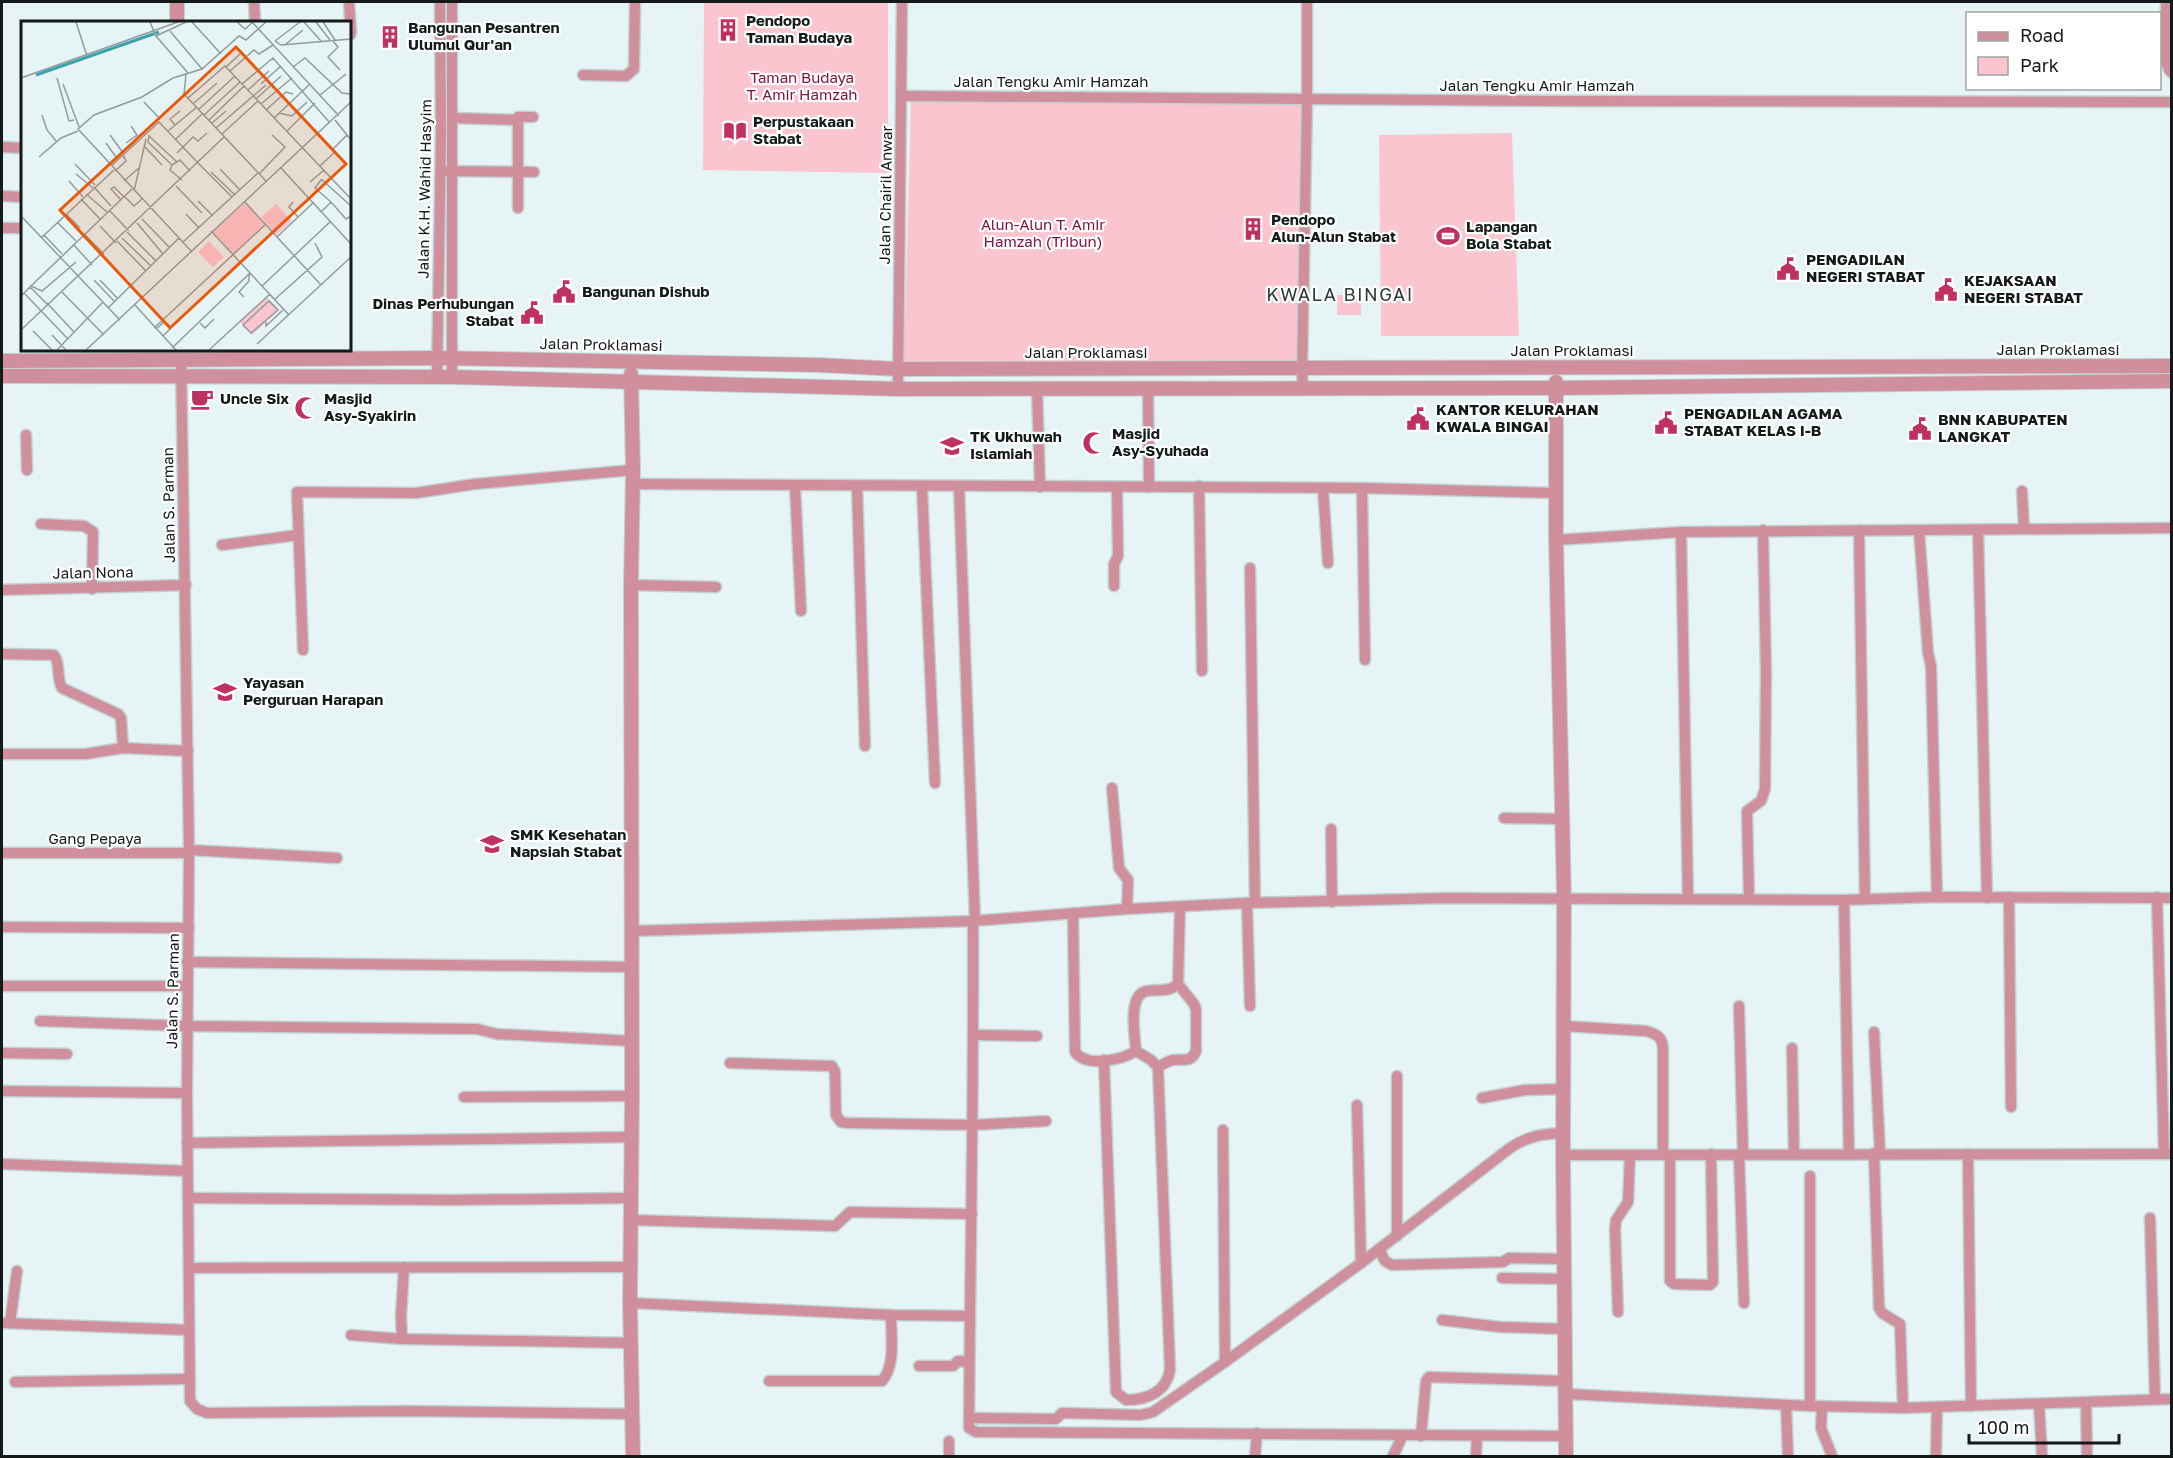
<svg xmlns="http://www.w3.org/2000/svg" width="2173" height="1458" font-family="'Golos Text',sans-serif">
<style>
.green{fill:#fac5cf}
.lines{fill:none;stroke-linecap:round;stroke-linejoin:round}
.minor-casing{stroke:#c4d1d2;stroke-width:13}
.tertiary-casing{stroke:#c4d1d2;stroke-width:16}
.minor{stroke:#d08f9d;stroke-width:10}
.tertiary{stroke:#d08f9d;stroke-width:14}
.labels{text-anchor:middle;stroke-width:4.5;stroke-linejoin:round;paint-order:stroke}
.poi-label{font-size:15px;font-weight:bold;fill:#141919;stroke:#fff;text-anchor:start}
.park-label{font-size:15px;fill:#85133d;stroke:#fff}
.street-label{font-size:15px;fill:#141919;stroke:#fff}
.quarter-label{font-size:18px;letter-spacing:1.5px;fill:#2e393a;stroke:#fff}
.inset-river{fill:none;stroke:#3ba3ab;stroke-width:3}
.inset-road{fill:none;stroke:#929c9d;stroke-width:1.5}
.view{fill:#e8590c;fill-opacity:0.15;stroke:#e8590c;stroke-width:3}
.inset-edge{fill:none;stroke:#141919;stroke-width:3}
</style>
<rect width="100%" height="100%" fill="#e6f4f5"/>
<!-- green -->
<g class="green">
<path d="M704,2H888V173L703,170Z"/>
<path d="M911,98L1305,102L1299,368H904Z"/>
<path d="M1512,133L1519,336H1381L1379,135Z"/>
<rect x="1337" y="295" width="24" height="20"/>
</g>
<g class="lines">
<!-- minor casing -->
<g class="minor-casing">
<g id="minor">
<path d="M254,2L255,22"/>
<path d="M349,2L351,32L350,35"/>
<path d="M2166,2V61L2169,70L2172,73"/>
<path d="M583,75L626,76L634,69L635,2"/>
<path d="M903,96L1550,101L2172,102"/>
<path d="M452,118L518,120"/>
<path d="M2,147L22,148"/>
<path d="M446,171L534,172"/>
<path d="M2,196L22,197"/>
<path d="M518,208V117H533"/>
<path d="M2,228H22"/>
<path d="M181,360L189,850L187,1093L190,1401L197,1409L207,1413L406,1411L633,1414"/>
<path d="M452,377V2"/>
<path d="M437,378L441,133L440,2"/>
<path d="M1037,388L1040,487"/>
<path d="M898,389L902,2"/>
<path d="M1148,389L1149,487"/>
<path d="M1303,389L1302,370L1307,99V2"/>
<path d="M26,435L27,470"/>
<path d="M633,484L1362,488L1556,493"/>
<path d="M795,486L801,611"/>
<path d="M857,486L865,746"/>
<path d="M1199,486L1202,671"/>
<path d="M922,487L935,783"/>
<path d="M959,487L975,921"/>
<path d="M1323,488L1328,563"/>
<path d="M1362,488L1365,660"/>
<path d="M2022,491L2024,529"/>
<path d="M41,524L84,526L93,532L92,589"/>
<path d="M1859,530L1865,899"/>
<path d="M1919,530L1928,653L1931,666L1937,897"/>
<path d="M1978,530L1987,898"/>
<path d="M1681,532L1688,899"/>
<path d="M1556,540L1681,532L2172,528"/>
<path d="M222,545L298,535"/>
<path d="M1250,568L1255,903"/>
<path d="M631,585L716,587"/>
<path d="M1114,586V564L1118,556L1117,487"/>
<path d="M2,590L186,585"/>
<path d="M303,650L297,492L416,493L475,484L633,470"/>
<path d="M2,654L54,655C61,664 56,678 62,688L118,714L121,718L123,748"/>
<path d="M2,754H85L123,748L188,751"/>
<path d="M1112,788L1119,868L1128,880L1127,909"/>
<path d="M1504,818L1562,819"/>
<path d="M1331,829L1332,902"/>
<path d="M189,850L337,858"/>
<path d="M2,853H189"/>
<path d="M2009,897L2011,1107"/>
<path d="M2157,897L2164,1153"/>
<path d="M1749,899L1747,811L1761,801L1765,789L1766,672L1763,530"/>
<path d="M1844,900L1849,1154"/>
<path d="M1247,903L1250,1006"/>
<path d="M1073,913L1075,1052C1087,1068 1121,1060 1136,1051L1151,1060L1158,1067C1163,1064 1168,1061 1173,1060C1184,1059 1191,1063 1196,1051V1009L1194,1004L1178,984L1180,907"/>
<path d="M973,921C974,1090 970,1259 969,1428L976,1432L1566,1436"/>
<path d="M2,927L189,928"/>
<path d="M632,931L973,921L1127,909L1247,903L1447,898L1844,900L1937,897L2172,898"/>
<path d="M187,962L632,967"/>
<path d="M2,986H188"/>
<path d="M1739,1006L1743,1154"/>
<path d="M40,1021L187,1026L477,1029L497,1034L632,1041"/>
<path d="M1563,1026L1646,1031C1657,1034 1662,1037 1663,1048V1155"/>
<path d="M1874,1032L1880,1153"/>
<path d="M974,1035L1037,1036"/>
<path d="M1792,1048L1794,1154"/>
<path d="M1136,1051C1135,1037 1127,994 1147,991C1159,989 1168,993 1178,984"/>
<path d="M2,1053L67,1054"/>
<path d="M1104,1060L1116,1392L1126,1400C1147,1400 1167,1392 1170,1369L1158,1067"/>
<path d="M730,1063L832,1066L835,1072L836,1115L841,1122L846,1123L973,1125L1046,1121"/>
<path d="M2,1091L187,1093"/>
<path d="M464,1097L632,1096"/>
<path d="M1482,1098L1525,1090L1564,1089"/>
<path d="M1357,1105L1361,1263"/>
<path d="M1223,1130L1225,1362"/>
<path d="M187,1143L632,1137"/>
<path d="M1874,1153L1879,1308L1882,1313L1900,1324L1903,1408"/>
<path d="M1739,1154L1744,1303"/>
<path d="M1968,1154L1971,1406"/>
<path d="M1563,1155L2172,1154"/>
<path d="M1670,1155V1281L1674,1284L1710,1285L1713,1282L1711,1154"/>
<path d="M2,1164L187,1171"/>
<path d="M188,1198L453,1200L630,1198"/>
<path d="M2150,1218L2155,1399"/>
<path d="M631,1220L835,1226L850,1212L972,1214"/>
<path d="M1397,1236V1076"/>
<path d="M1379,1249L1385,1261L1392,1265L1503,1262L1509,1258L1565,1259"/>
<path d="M189,1268L630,1267"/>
<path d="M1502,1278L1565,1279"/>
<path d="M630,1303L891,1315L969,1316"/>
<path d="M1618,1312L1615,1229L1616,1220L1628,1202L1630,1155"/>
<path d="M1442,1320L1500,1327L1565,1329"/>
<path d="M2,1323L189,1330"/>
<path d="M10,1323L17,1271"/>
<path d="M351,1335L402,1339L630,1343"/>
<path d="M402,1339L401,1316L404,1267"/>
<path d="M919,1366H953L958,1361L969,1362"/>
<path d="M769,1381H882C896,1366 891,1334 891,1315"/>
<path d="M15,1382L190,1379"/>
<path d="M1566,1394L1810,1406L1903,1408L2172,1399"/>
<path d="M2086,1403L2087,1456"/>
<path d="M2039,1404L2042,1456"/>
<path d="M1786,1405L1788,1456"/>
<path d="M1810,1406V1176"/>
<path d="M1822,1406L1821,1428L1832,1456"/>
<path d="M969,1418L1056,1419L1062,1413L1141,1415L1153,1412L1225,1362L1361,1263L1510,1148C1528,1136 1542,1134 1563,1133"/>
<path d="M1421,1436L1426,1381L1429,1377L1565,1381"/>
<path d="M949,1441V1456"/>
<path d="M1255,1456L1257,1433"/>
<path d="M1393,1456L1403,1435"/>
<path d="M1476,1456L1477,1436"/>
<path d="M1936,1456L1937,1407"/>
</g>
</g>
<!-- tertiary casing -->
<g class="tertiary-casing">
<g id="tertiary">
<path d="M177,2V22"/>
<path d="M2,361L437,358L818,365L898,369L2172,366"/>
<path d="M631,374L633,470L631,585L632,1096L630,1303L633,1456"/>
<path d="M2,376L452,377L898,389L1556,388L2172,381"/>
<path d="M1556,382V540L1564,898L1563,1155L1566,1456"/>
</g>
</g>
<!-- minor -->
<use href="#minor" class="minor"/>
<!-- tertiary -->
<use href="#tertiary" class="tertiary"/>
</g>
<!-- icons -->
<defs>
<g id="building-bare" transform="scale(1.8)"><path d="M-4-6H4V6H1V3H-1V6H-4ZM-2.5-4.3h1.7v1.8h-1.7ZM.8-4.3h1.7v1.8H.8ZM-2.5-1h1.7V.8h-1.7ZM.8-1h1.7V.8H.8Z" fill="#bf3160" stroke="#fff" stroke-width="2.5" paint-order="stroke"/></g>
<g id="library-bare" transform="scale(1.8)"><path d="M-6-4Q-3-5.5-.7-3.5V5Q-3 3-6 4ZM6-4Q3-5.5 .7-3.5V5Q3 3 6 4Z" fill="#bf3160" stroke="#fff" stroke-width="2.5" paint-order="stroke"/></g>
<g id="stadium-bare" transform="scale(1.8)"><path d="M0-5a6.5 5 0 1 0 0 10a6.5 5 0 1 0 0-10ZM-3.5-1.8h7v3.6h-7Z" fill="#bf3160" stroke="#fff" stroke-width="2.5" paint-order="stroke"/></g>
<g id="civic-bare" transform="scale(1.8)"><path d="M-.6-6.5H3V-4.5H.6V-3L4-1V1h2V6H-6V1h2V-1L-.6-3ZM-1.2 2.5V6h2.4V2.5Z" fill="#bf3160" stroke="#fff" stroke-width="2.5" paint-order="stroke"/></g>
<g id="cafe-bare" transform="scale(1.8)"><path d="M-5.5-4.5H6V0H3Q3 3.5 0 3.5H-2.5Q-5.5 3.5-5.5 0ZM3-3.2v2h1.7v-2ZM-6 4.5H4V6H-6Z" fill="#bf3160" stroke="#fff" stroke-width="2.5" paint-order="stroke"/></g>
<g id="mosque-bare" transform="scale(1.8)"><path d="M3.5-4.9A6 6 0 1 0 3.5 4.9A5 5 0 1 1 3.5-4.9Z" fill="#bf3160" stroke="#fff" stroke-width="2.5" paint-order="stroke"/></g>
<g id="school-bare" transform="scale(1.8)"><path d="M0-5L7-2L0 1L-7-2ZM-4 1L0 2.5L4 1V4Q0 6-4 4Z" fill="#bf3160" stroke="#fff" stroke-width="2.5" paint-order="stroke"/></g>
</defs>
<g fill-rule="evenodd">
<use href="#building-bare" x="728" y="30"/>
<use href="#building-bare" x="390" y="37"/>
<use href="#library-bare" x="735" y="131"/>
<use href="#building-bare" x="1253" y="229"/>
<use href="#stadium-bare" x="1448" y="236"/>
<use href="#civic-bare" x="1788" y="269"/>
<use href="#civic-bare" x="1946" y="290"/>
<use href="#civic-bare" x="564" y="292"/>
<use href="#civic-bare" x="532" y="313"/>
<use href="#cafe-bare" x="202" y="399"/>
<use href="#mosque-bare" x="306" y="408"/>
<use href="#civic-bare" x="1418" y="419"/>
<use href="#civic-bare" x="1666" y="423"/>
<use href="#civic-bare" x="1920" y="429"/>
<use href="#mosque-bare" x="1094" y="443"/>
<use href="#school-bare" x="952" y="446"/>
<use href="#school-bare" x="225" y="692"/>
<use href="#school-bare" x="492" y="844"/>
</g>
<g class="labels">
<!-- poi labels -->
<g class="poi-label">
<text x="746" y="26">Pendopo<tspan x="746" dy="17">Taman Budaya</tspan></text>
<text x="408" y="33">Bangunan Pesantren<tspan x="408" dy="17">Ulumul Qur'an</tspan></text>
<text x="753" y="127">Perpustakaan<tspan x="753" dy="17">Stabat</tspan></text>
<text x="1271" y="225">Pendopo<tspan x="1271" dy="17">Alun-Alun Stabat</tspan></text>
<text x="1466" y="232">Lapangan<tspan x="1466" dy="17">Bola Stabat</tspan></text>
<text x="1806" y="265">PENGADILAN<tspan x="1806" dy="17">NEGERI STABAT</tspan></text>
<text x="1964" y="286">KEJAKSAAN<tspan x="1964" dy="17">NEGERI STABAT</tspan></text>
<text x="582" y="297">Bangunan Dishub</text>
<text x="514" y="309" text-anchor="end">Dinas Perhubungan<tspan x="514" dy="17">Stabat</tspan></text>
<text x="220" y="404">Uncle Six</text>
<text x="324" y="404">Masjid<tspan x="324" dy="17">Asy-Syakirin</tspan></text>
<text x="1436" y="415">KANTOR KELURAHAN<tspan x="1436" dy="17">KWALA BINGAI</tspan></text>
<text x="1684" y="419">PENGADILAN AGAMA<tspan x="1684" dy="17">STABAT KELAS I-B</tspan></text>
<text x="1938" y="425">BNN KABUPATEN<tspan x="1938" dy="17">LANGKAT</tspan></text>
<text x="1112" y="439">Masjid<tspan x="1112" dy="17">Asy-Syuhada</tspan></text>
<text x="970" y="442">TK Ukhuwah<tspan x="970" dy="17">Islamiah</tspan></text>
<text x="243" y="688">Yayasan<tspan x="243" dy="17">Perguruan Harapan</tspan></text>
<text x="510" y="840">SMK Kesehatan<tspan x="510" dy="17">Napsiah Stabat</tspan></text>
</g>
<!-- park labels -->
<g class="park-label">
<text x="802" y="83">Taman Budaya<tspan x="802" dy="17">T. Amir Hamzah</tspan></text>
<text x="1043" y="230">Alun-Alun T. Amir<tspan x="1043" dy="17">Hamzah (Tribun)</tspan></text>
</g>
<!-- street labels -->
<g class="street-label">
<text x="1051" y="87">Jalan Tengku Amir Hamzah</text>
<text x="1537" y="91">Jalan Tengku Amir Hamzah</text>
<text transform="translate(425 189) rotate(-89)" y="5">Jalan K.H. Wahid Hasyim</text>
<text transform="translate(886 195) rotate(-89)" y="5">Jalan Chairil Anwar</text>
<text transform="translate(601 345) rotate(1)" y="5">Jalan Proklamasi</text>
<text x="2058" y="355">Jalan Proklamasi</text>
<text x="1572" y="356">Jalan Proklamasi</text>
<text x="1086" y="358">Jalan Proklamasi</text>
<text transform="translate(169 505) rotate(-91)" y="5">Jalan S. Parman</text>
<text transform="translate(93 573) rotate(-1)" y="5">Jalan Nona</text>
<text x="95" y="844">Gang Pepaya</text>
<text transform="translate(173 991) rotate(-89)" y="5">Jalan S. Parman</text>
</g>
<!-- quarter labels -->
<g class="quarter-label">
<text x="1340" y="301">KWALA BINGAI</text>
</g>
</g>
<!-- overview -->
<g transform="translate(21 21)">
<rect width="330" height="330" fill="#e6f4f5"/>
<path d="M224,182L244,204L212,233L192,211ZM255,183L271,200L256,214L240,196ZM188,220L203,236L192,246L177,231ZM246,276L258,289L231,314L219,301Z" fill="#fac5cf"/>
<path class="inset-river" d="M15,54L138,11"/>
<path class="inset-road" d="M55,1L66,35M129,1L135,15L167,52M171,1L200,33M216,1L224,8L232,1M231,1L318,95M283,1L300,20M295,1L309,19M302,1L314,19M149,10L181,48M135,15L165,1M254,20L260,24L330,18M254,20L279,1M312,20L317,26L307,36L319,49M265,23L282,9M205,46L219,33M272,46L284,37L321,72L330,73M209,50L233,29L238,33L252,24M165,53L163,73L245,160M0,57L157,1M36,57L48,100L53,99M42,63L58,106M221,63L252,37L309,102M240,63L260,45M227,69L248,50M299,74L325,53M167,77L204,45L330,178M235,78L260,55M123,81L139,98M173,82L196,62M240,83L271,57M178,88L214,55M245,89L265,71L272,73M258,92L271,95L286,81M21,94L26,109L35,120M183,94L219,61M253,97L289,63M188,99L223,65M314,99L330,119M191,102L205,90M154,104L149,98L159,90M195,107L245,64M147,110L176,86M266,110L294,82M201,113L237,80M89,114L103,133M155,118L182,92M85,122L97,139M105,122L116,114L110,105M124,126L141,144M312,128L326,114M156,132L172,116L177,120L186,112M18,136L40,117L57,110M177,142L211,176M54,143L74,164M151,144L127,121L128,115L156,141M90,145L138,101L177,142M299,145L315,130M260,147L330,223M199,148L219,169M94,150L105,140L102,134M190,151L213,173M55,153L72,167M238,153L264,126L251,114M300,158L330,185M161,159L149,149L151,144L159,139L169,150M300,159L294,167L310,181M48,160L62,176M103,160L119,146M289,161L303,149M155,165L181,192M73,166L90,185M113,170L125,118M65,173L86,191M103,175L113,185L121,178M60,178L79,198M100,179L90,168L93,166L103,176M177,180L191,194M223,180L300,264M272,181L268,186L277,196M88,189L108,210M300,191L310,181L325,198L330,195M45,193L59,207M165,193L178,207M0,195L99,299M121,198L149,227M36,201L55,220M116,202L142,233M79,205L95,222M190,210L268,294M106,211L135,240M63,213L83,233M23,214L41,233M256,216L293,181M20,217L93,149M101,217L130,245M96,220L125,250M162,221L237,152M52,223L71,244M171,231L57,108L73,94L121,76L152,57L181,48L218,15L225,19L245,1M73,259L93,280M79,259L96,277M10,265L111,168M241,265L310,200M9,266L26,283M40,270L83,314M3,272L47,318M0,275L10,265L21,270L55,241M223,276L218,271L228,260V254M253,279L301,236L294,222M248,280L257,289L230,312L222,304ZM26,282L53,311M113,283L155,329M87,287L158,217M245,301V305L262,289M179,302L184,307L193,298M133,307L244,204M135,308L143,301L148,304L149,308L142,315M0,309L203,116M12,310L31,329M31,314L45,329M236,323L330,236M151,327L229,252M36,329L82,281M65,329L330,81M188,329L249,273"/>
<path class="view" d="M215,26L325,143L149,307L39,189Z"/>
<rect width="330" height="330" class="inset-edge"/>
</g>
<!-- border -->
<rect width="2173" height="1458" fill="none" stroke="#141919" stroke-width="6"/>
<!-- legend -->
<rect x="1966" y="12" width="195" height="78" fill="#ffffff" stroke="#a1a3a3" stroke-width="1.5"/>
<rect x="1978" y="32" width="30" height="9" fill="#d08f9d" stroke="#a1a3a3" stroke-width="1.5"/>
<text x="2020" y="42" font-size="18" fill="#141919">Road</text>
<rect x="1978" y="57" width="30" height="18" fill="#fac5cf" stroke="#a1a3a3" stroke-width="1.5"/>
<text x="2020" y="72" font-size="18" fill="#141919">Park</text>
<!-- scale -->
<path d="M1969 1434v9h150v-9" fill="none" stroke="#141919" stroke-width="3"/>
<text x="1978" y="1434" font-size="18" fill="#141919" stroke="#ffffff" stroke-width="4.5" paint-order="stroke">100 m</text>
</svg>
